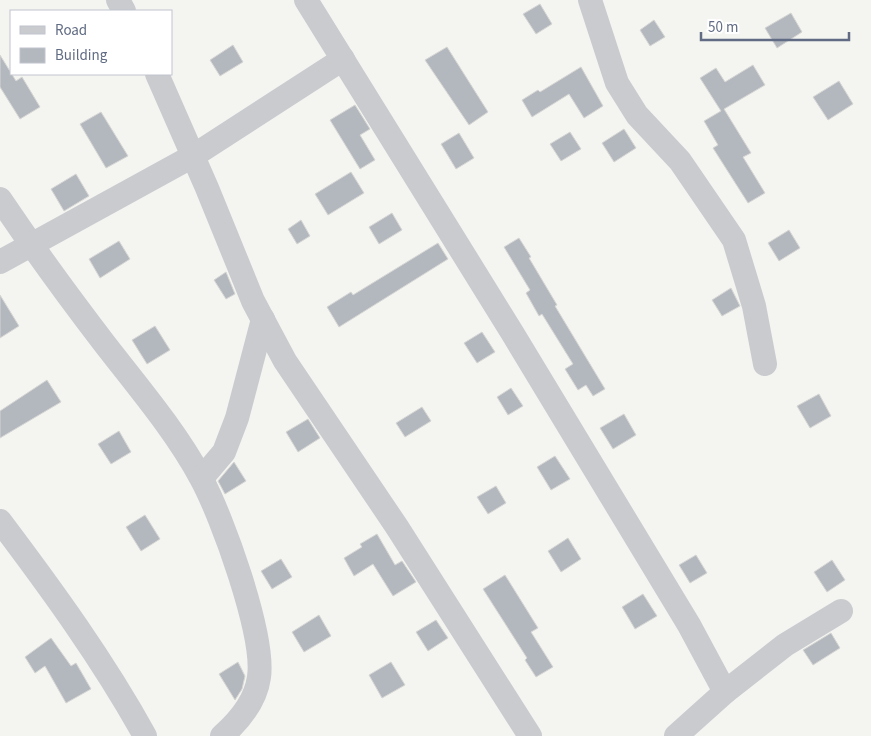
<svg xmlns="http://www.w3.org/2000/svg" width="871" height="736" font-family="'Source Sans 3',sans-serif">
<style>
.building{fill:#b3b7be;stroke:#d6d6d4}
.lines{fill:none;stroke-linecap:round;stroke-linejoin:round}
.minor{stroke:#c9cbcf;stroke-width:24}
</style>
<rect width="100%" height="100%" fill="#f4f5f1"/>
<!-- building -->
<g class="building">
<path d="M540,4L552,24L536,34L523,14Z"/>
<path d="M791,13L802,32L777,48L765,28Z"/>
<path d="M654,20L665,37L650,46L640,30Z"/>
<path d="M233,45L243,62L220,76L210,60Z"/>
<path d="M447,47L488,112L469,125L425,60Z"/>
<path d="M0,55L16,81L22,77L40,107L20,119L0,87Z"/>
<path d="M753,65L765,85L724,109L751,153L743,157L765,193L748,203L713,148L718,145L704,121L721,111L700,78L716,68L725,82Z"/>
<path d="M581,67L603,106L584,118L569,94L532,117L522,100L538,90L540,92Z"/>
<path d="M839,81L853,104L828,120L813,97Z"/>
<path d="M355,105L370,129L360,135L375,160L360,169L330,120Z"/>
<path d="M101,112L128,156L106,168L80,124Z"/>
<path d="M624,129L636,148L614,162L602,143Z"/>
<path d="M570,132L581,149L561,161L550,144Z"/>
<path d="M459,133L474,158L456,169L441,144Z"/>
<path d="M351,172L364,193L328,215L315,194Z"/>
<path d="M76,174L89,196L64,211L51,189Z"/>
<path d="M392,213L402,230L379,244L369,227Z"/>
<path d="M301,220L310,236L297,244L288,229Z"/>
<path d="M789,230L800,248L779,261L768,243Z"/>
<path d="M519,238L531,257L529,258L557,305L555,306L605,389L593,396L586,385L578,390L565,369L573,364L542,314L539,316L526,293L530,290L504,247Z"/>
<path d="M119,241L130,259L100,278L89,259Z"/>
<path d="M438,243L448,259L339,327L327,307L351,292L353,295Z"/>
<path d="M226,272L235,294L226,299L214,280Z"/>
<path d="M731,288L740,306L722,316L712,300Z"/>
<path d="M0,295L19,326L0,338Z"/>
<path d="M155,326L170,350L147,364L132,340Z"/>
<path d="M482,332L495,352L477,363L464,343Z"/>
<path d="M47,380L61,402L0,438V411Z"/>
<path d="M511,388L523,406L508,415L497,397Z"/>
<path d="M819,394L831,416L810,428L797,406Z"/>
<path d="M422,407L431,421L405,437L396,423Z"/>
<path d="M624,414L636,435L613,449L600,428Z"/>
<path d="M308,419L320,438L298,452L286,432Z"/>
<path d="M119,431L131,452L111,464L98,444Z"/>
<path d="M555,456L570,479L551,490L537,467Z"/>
<path d="M234,462L246,481L225,494L218,481Z"/>
<path d="M496,486L506,503L488,514L477,497Z"/>
<path d="M145,515L160,539L141,551L126,527Z"/>
<path d="M377,534L395,565L402,561L416,582L393,596L373,564L354,576L344,558L362,547L360,544Z"/>
<path d="M568,538L581,559L561,572L548,551Z"/>
<path d="M696,555L707,573L690,583L679,565Z"/>
<path d="M281,559L292,577L272,589L261,571Z"/>
<path d="M832,560L845,580L827,592L814,572Z"/>
<path d="M505,575L538,628L531,632L553,667L536,677L525,660L527,658L483,589Z"/>
<path d="M643,594L657,616L635,629L622,607Z"/>
<path d="M319,615L331,636L304,652L292,632Z"/>
<path d="M436,620L448,638L428,651L416,632Z"/>
<path d="M831,633L840,648L813,665L803,650Z"/>
<path d="M51,638L71,666L76,663L91,689L66,703L45,666L35,673L25,657Z"/>
<path d="M238,662L245,676L242,689L235,700L219,674Z"/>
<path d="M391,662L405,685L382,698L369,675Z"/>
</g>
<g class="lines">
<!-- minor -->
<g class="minor">
<path d="M118,0L124,11"/>
<path d="M306,0L513,334L689,625L725,692"/>
<path d="M590,0L617,83L637,115L680,161L734,240L754,306L765,364"/>
<path d="M157,74L207,188L253,301L285,361L397,527L530,736"/>
<path d="M0,199C33,248 68,296 104,343C138,387 175,430 201,478C222,516 265,635 259,677C256,700 239,721 222,736"/>
<path d="M0,262L193,156L343,59"/>
<path d="M202,478L224,452L237,418L263,319"/>
<path d="M0,521C52,590 103,660 145,736"/>
<path d="M676,736L725,692L785,645L841,611"/>
</g>
</g>
<!-- legend -->
<rect x="10" y="10" width="162" height="65" fill="#ffffff" stroke="#c0c4ce"/>
<rect x="20" y="26" width="25" height="8" fill="#c9cbcf" stroke="#c0c4ce"/>
<text x="55" y="35" font-size="15" fill="#616c84">Road</text>
<rect x="20" y="48" width="25" height="15" fill="#b3b7be" stroke="#c0c4ce"/>
<text x="55" y="60" font-size="15" fill="#616c84">Building</text>
<!-- scale -->
<path d="M701 32v8h148v-8" fill="none" stroke="#616c84" stroke-width="2.5"/>
<text x="708" y="32" font-size="15" fill="#616c84" stroke="#ffffff" stroke-width="4" paint-order="stroke">50 m</text>
</svg>
